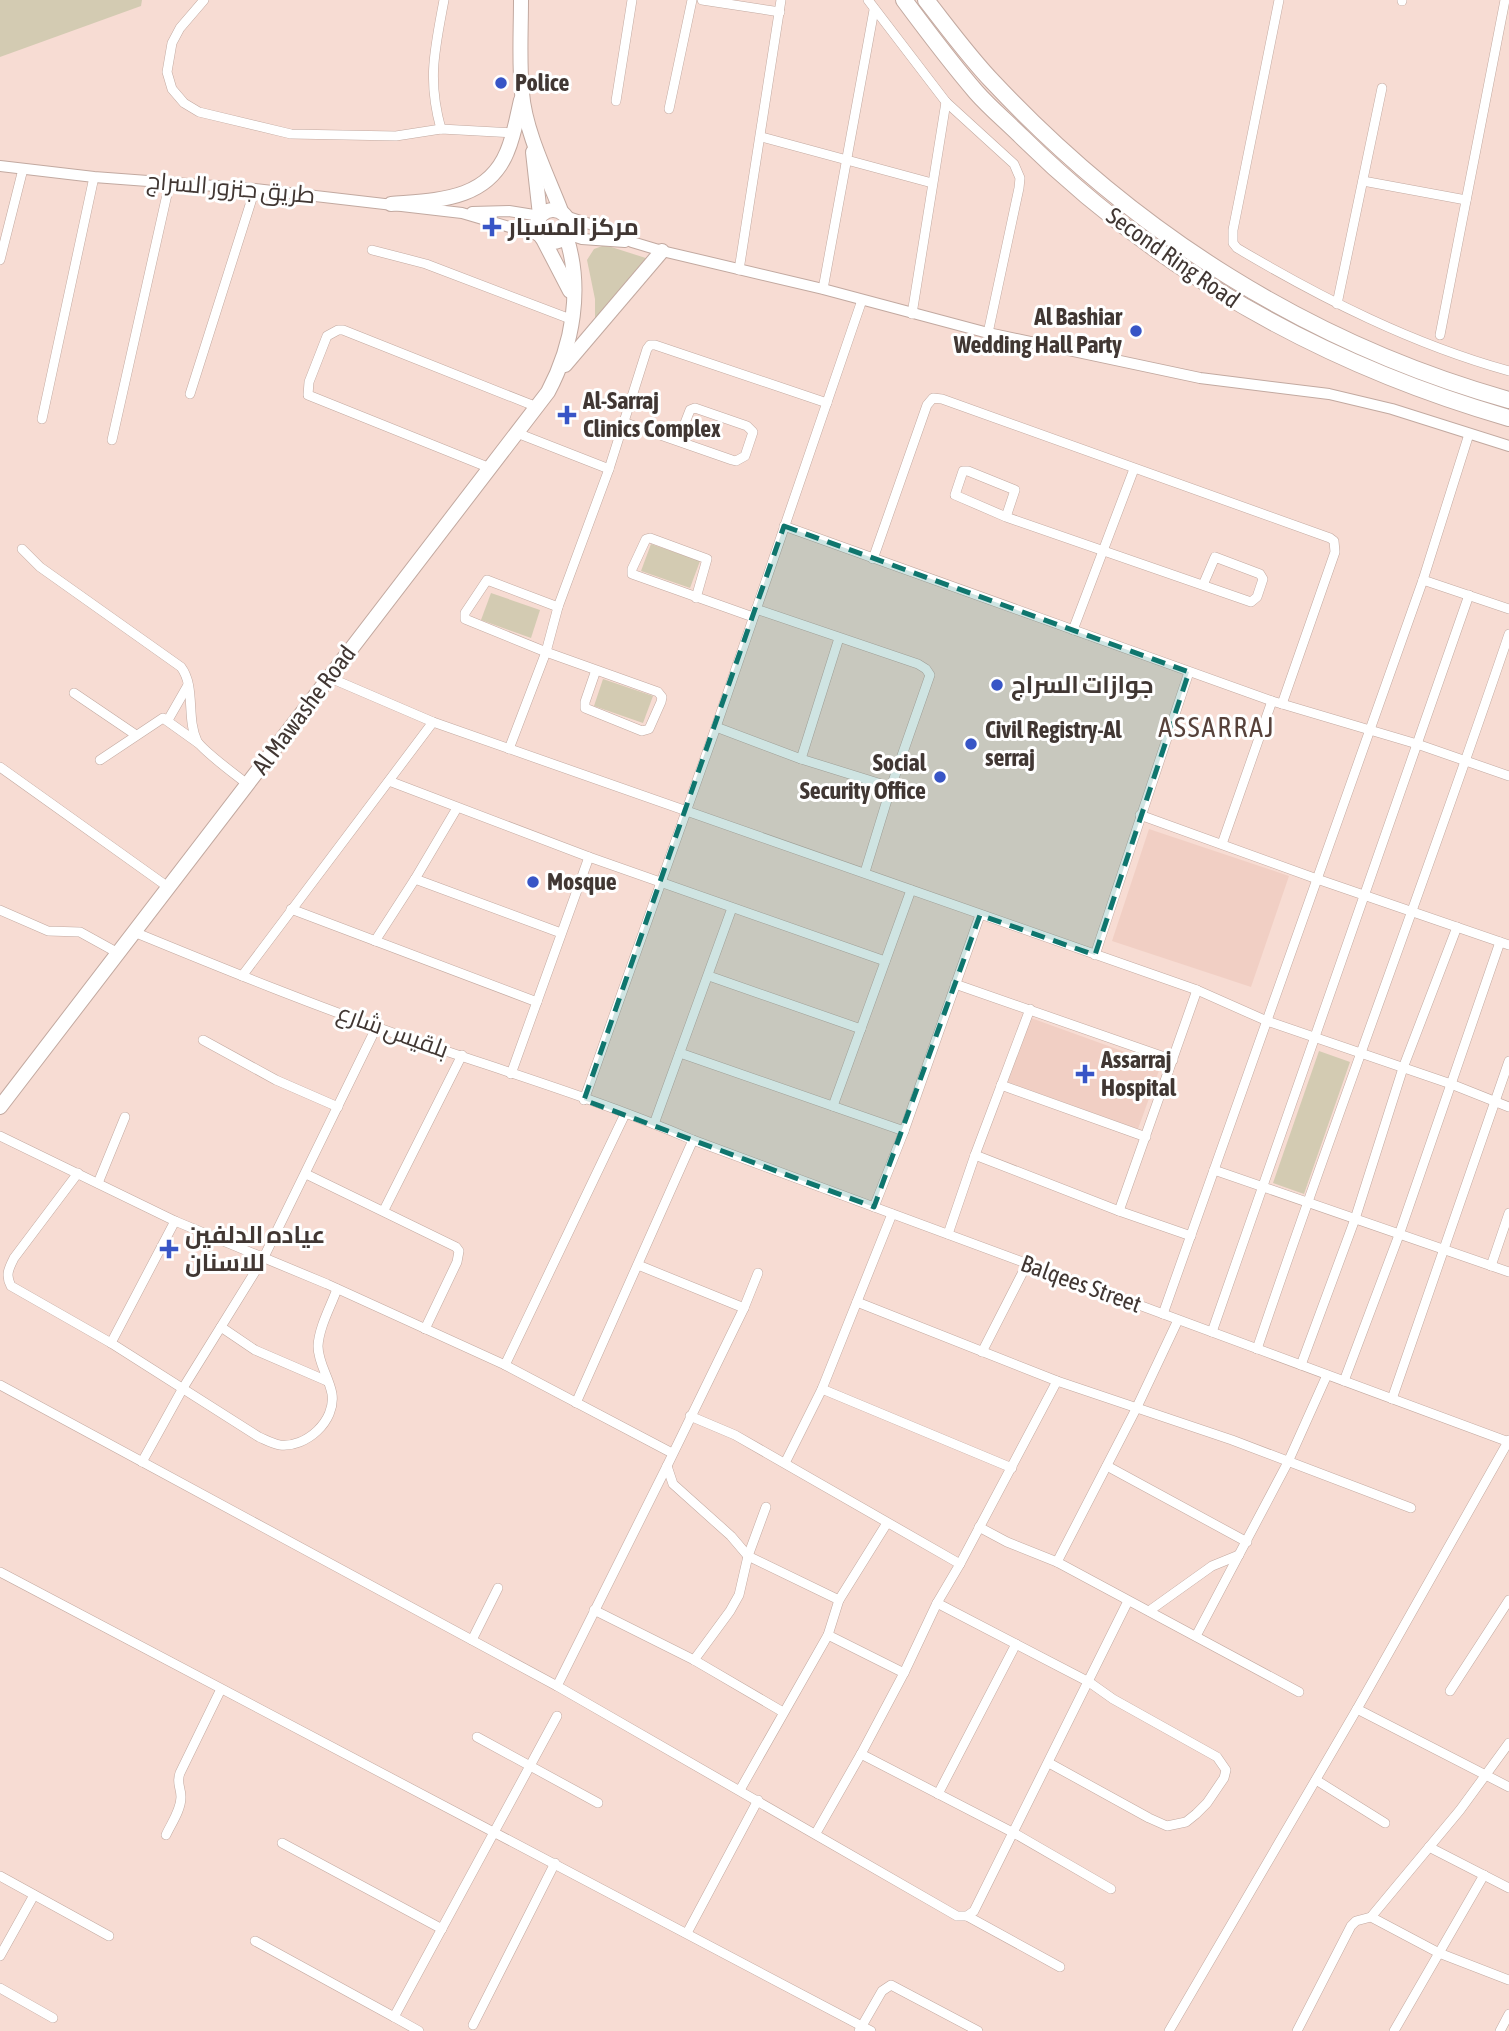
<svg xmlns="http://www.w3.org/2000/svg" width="1509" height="2031" font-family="'Asap Condensed',Cairo,sans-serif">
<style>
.built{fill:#f1cfc4}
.green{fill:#d3cbb2}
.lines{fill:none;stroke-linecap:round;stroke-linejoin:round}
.minor-casing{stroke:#c2a9a0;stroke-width:10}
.tertiary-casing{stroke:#c2a9a0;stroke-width:12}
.primary-casing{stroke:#c2a9a0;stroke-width:16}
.motorway-casing{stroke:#c2a9a0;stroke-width:18}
.minor{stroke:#fff;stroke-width:9}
.tertiary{stroke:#fff;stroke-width:10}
.primary{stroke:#fff;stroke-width:14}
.motorway{stroke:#fff;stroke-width:16}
.marked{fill:#0f766e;fill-opacity:0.2;stroke:#0f766e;stroke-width:5;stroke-dasharray:14 9;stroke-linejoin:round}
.poi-dot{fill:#3855c6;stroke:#fff;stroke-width:2.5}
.labels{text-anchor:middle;stroke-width:6;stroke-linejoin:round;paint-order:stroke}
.poi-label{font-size:24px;font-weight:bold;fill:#413733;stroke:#fff;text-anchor:start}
.street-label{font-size:24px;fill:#413733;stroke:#fff}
.quarter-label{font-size:28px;letter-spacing:2px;fill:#57423b;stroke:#fff}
</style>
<rect width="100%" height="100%" fill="#f7dcd3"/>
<!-- built -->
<g class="built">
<path d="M1149,829L1289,876L1251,987L1112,941Z"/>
<path d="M1031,1018L1161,1065L1138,1129L1008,1082Z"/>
</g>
<!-- green -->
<g class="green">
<path d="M0,0H142L141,6L0,57Z"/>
<path d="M605,245L652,260L595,327V299L587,260L594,249Z"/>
<path d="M651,544L700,561L690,588L641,571Z"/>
<path d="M491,593L540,610L531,638L481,620Z"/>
<path d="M603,679L653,696L643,723L594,706Z"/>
<path d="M1319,1051L1350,1062L1304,1194L1273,1183Z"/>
</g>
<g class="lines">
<!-- minor casing -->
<g class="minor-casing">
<g id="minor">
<path d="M204,0L180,28L172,43L167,72L172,89L184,103L199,112L291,134L396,136L441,129L513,133"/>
<path d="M702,0L780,12"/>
<path d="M868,0L946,102L1014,164L1020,178L1019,188L988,333"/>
<path d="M1279,0L1233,230V243L1237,248C1323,299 1412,344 1509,371"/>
<path d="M1402,1V0"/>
<path d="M616,101L632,0"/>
<path d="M669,109L692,0"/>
<path d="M441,129C427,79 435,49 444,0"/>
<path d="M762,137L932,183"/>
<path d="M1363,181L1466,200"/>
<path d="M372,250L426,264L573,320"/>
<path d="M0,260L23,169"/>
<path d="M739,270L781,0"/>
<path d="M823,289L874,10"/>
<path d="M1337,304L1382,88"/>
<path d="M912,314L946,102"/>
<path d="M1440,335L1505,0"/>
<path d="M190,394L255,189"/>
<path d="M42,419L94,177"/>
<path d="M623,422L732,460L736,461L745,456L753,432L747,426L695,408L690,410L678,441"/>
<path d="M517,433L609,469"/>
<path d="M112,440L170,181"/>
<path d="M490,468L308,395L309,382L327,336L338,330H343L537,407"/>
<path d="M1006,517L1015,490L968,471H963L955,495L1006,517L1251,602L1257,597L1263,579L1260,574L1215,557L1203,585"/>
<path d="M784,526L1272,701L1417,744L1509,776"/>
<path d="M22,549L40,567L181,667C196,687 186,718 197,741C203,751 236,775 247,784"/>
<path d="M873,559L927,405L933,398L942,399L1330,538L1334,541L1335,552L1282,704"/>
<path d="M1423,580L1509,609"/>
<path d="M696,598L707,559L650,538L646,539L632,569V574L753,617"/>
<path d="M558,607L487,580L465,613V619L546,652L658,692L662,697L661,702L649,729L642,731L585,708V702L596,670"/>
<path d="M756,609L918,664L926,669L930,675L891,787L865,872"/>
<path d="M1073,630L1134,469"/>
<path d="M328,677L433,722L1197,990L1267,1021L1451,1084L1509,1107"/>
<path d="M74,693L136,735"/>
<path d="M168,720L188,685"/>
<path d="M716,727L801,759L891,787"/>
<path d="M509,749L546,652L558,607L609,469L647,349L650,345H655L827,403"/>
<path d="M801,759L839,638"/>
<path d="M100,760L163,718L198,743"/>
<path d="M0,767L168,887"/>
<path d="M389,781L589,857L885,961"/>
<path d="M1140,815L1317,879L1509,945"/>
<path d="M1222,844L1272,701"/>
<path d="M415,879L561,933"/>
<path d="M291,909L537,1002"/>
<path d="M0,910L48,931L80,932L118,953"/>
<path d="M134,932C229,971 325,1010 422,1043C513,1074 605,1102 693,1140L1509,1442"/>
<path d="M375,941L415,879L457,808"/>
<path d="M1095,955L1189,672"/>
<path d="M242,976L433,722"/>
<path d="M709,976L861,1029"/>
<path d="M955,984L1173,1060"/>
<path d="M203,1040L276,1080L338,1107"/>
<path d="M680,1053L904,1131"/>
<path d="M511,1074L589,857"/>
<path d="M1001,1085L1146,1137"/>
<path d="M584,1100L716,727L862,300"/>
<path d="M833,1106L911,890"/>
<path d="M654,1124L732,908"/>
<path d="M0,1136L175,1221L327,1284L505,1365L672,1453"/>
<path d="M975,1155L1119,1211L1191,1236"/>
<path d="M1214,1170L1509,1272"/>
<path d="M78,1173L14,1258C9,1268 5,1275 11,1286L111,1343L259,1437C266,1440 273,1444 280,1445C306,1448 336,1421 332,1394C329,1377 318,1363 318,1346C319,1327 331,1306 337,1289"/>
<path d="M306,1174L456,1247L459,1251L457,1262L425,1329"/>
<path d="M98,1183L125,1117"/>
<path d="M874,1207L904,1131L980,915"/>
<path d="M384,1210L462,1055"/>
<path d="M1119,1211L1197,990"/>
<path d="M948,1234L975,1155L1030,1009"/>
<path d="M638,1265L744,1308"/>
<path d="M1491,1266L1509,1213"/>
<path d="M857,1302L1057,1381L1232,1440L1411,1508"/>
<path d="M1163,1314L1423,580L1469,434"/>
<path d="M221,1327L255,1350L327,1381"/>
<path d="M1212,1332L1469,595"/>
<path d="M111,1343L175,1221"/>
<path d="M1257,1349C1338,1109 1428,874 1509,634"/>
<path d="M982,1352L1027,1264"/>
<path d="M505,1365L625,1114"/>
<path d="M1301,1365L1355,1219L1403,1068L1457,927"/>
<path d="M1344,1381L1399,1235L1500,942"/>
<path d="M0,1385L557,1686L957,1916H967L974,1911L1128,1601"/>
<path d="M822,1389L1012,1468"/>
<path d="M1392,1399L1509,1061"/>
<path d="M576,1403L693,1140"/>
<path d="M690,1416L735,1435L960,1564"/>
<path d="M142,1462L183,1388L263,1259L377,1026"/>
<path d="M785,1463L822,1389L892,1214"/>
<path d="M667,1466L673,1484L731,1536L748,1556L839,1600"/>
<path d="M1107,1466L1247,1542"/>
<path d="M979,1527L1007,1542L1057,1562L1299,1692"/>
<path d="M1057,1562L1136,1409L1178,1320"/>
<path d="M0,1572L871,2031"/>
<path d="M937,1603L1089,1682L1113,1699L1217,1757L1226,1770L1224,1778L1207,1803L1196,1814L1186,1822L1167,1826L1149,1818L1049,1763"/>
<path d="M594,1610L694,1660L783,1712"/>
<path d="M1149,1611L1212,1566L1239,1555"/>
<path d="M828,1635L904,1673"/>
<path d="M1196,1636L1288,1462L1327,1375"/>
<path d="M472,1640L498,1588"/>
<path d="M694,1660L730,1611L739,1595L748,1556L766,1507"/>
<path d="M557,1686L667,1466L744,1308L758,1273"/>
<path d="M1450,1691L1509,1600"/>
<path d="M1357,1709L1509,1787"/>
<path d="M477,1737L598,1803"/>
<path d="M861,1754L1014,1833L1111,1889"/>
<path d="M1316,1780L1385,1823"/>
<path d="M740,1790L828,1635L839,1600L887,1523"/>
<path d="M938,1794L1016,1644"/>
<path d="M816,1833L861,1754L904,1673L937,1603L960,1564L1057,1381"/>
<path d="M166,1835C171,1824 181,1810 181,1797C181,1787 176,1783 180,1773L221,1689"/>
<path d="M282,1843L442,1929"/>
<path d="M1429,1847L1509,1888"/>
<path d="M0,1876L109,1936"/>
<path d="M967,1916L1060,1967"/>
<path d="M1371,1917L1460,1810L1509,1743"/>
<path d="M687,1933L758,1800"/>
<path d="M255,1941L394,2017L557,1716"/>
<path d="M0,1956L34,1895"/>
<path d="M0,1988L53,2018"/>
<path d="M394,2017L419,2031"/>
<path d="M473,2025L555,1863"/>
<path d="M859,2031L882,1991L891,1985L978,2031"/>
<path d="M1169,2031L1357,1709L1509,1440"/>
<path d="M1297,2031L1351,1926L1356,1921L1371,1917L1439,1953L1509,1980"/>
<path d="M1394,2031L1484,1875"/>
<path d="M1500,2031L1509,2014"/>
</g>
</g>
<!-- tertiary casing -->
<g class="tertiary-casing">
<g id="tertiary">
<path d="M0,166L94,177L255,189L462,213L540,236"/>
<path d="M472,212L509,211L540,216"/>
<path d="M565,216L596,226L632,242L662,251L823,289L988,333L1200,378L1329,394L1392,409L1509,446"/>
<path d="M567,234L582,239L625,242"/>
</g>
</g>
<!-- primary casing -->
<g class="primary-casing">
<g id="primary">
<path d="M521,0C521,31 519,62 522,93C525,131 547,175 561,211"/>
<path d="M533,152L540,215"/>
<path d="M391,204C436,200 487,201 507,152C514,136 517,117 521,100"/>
<circle cx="553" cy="226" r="16"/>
<path d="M543,239L570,291"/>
<path d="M565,365L662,251"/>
<path d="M0,1107L548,392C573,345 583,288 566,236"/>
</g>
</g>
<!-- motorway casing -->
<g class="motorway-casing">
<g id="motorway">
<path d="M904,0C927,31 951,63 976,92C990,108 1007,122 1022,137C1159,272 1325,365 1509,418"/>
<path d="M926,0C948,28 969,57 993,82C1135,233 1309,344 1509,400"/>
</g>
</g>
<!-- minor -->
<use href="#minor" class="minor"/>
<!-- tertiary -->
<use href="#tertiary" class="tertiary"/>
<!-- primary -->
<use href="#primary" class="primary"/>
<!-- motorway -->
<use href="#motorway" class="motorway"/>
</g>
<!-- marked area -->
<path class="marked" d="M784,526L1189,672L1095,955L980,915L874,1207L584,1100Z"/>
<!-- markers -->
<g class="poi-dot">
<circle cx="501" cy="83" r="7"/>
<path d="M488.5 216.5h7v7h7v7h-7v7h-7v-7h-7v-7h7z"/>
<circle cx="1136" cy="331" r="7"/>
<path d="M563.5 404.5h7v7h7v7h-7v7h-7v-7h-7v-7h7z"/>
<circle cx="997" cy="685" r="7"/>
<circle cx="971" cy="744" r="7"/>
<circle cx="940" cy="777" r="7"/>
<circle cx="533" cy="882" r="7"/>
<path d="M1081.5 1063.5h7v7h7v7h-7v7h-7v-7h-7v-7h7z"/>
<path d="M165.5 1238.5h7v7h7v7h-7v7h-7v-7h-7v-7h7z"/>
</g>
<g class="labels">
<!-- poi labels -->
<g class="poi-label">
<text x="515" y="91">Police</text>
<text x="508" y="235">مركز المسبار</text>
<text x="1122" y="325" text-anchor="end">Al Bashiar<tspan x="1122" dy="28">Wedding Hall Party</tspan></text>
<text x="583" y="409">Al-Sarraj<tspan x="583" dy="28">Clinics Complex</tspan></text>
<text x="1011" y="693">جوازات السراج</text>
<text x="985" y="738">Civil Registry-Al<tspan x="985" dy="28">serraj</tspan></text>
<text x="926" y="771" text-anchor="end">Social<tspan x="926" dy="28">Security Office</tspan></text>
<text x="547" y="890">Mosque</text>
<text x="1101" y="1068">Assarraj<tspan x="1101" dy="28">Hospital</tspan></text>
<text x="185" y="1243">عياده الدلفين<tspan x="185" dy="28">للاسنان</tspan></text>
</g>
<!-- street labels -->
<g class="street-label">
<text transform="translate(231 188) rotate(5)" y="8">طريق جنزور السراج</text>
<text transform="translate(1173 258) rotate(35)" y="8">Second Ring Road</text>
<text transform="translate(304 710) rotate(-53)" y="8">Al Mawashe Road</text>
<text transform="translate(393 1031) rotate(20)" y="8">بلقيس شارع</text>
<text transform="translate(1081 1284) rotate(20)" y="8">Balqees Street</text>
</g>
<!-- quarter labels -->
<g class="quarter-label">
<text x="1217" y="737">ASSARRAJ</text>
</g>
</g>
</svg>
